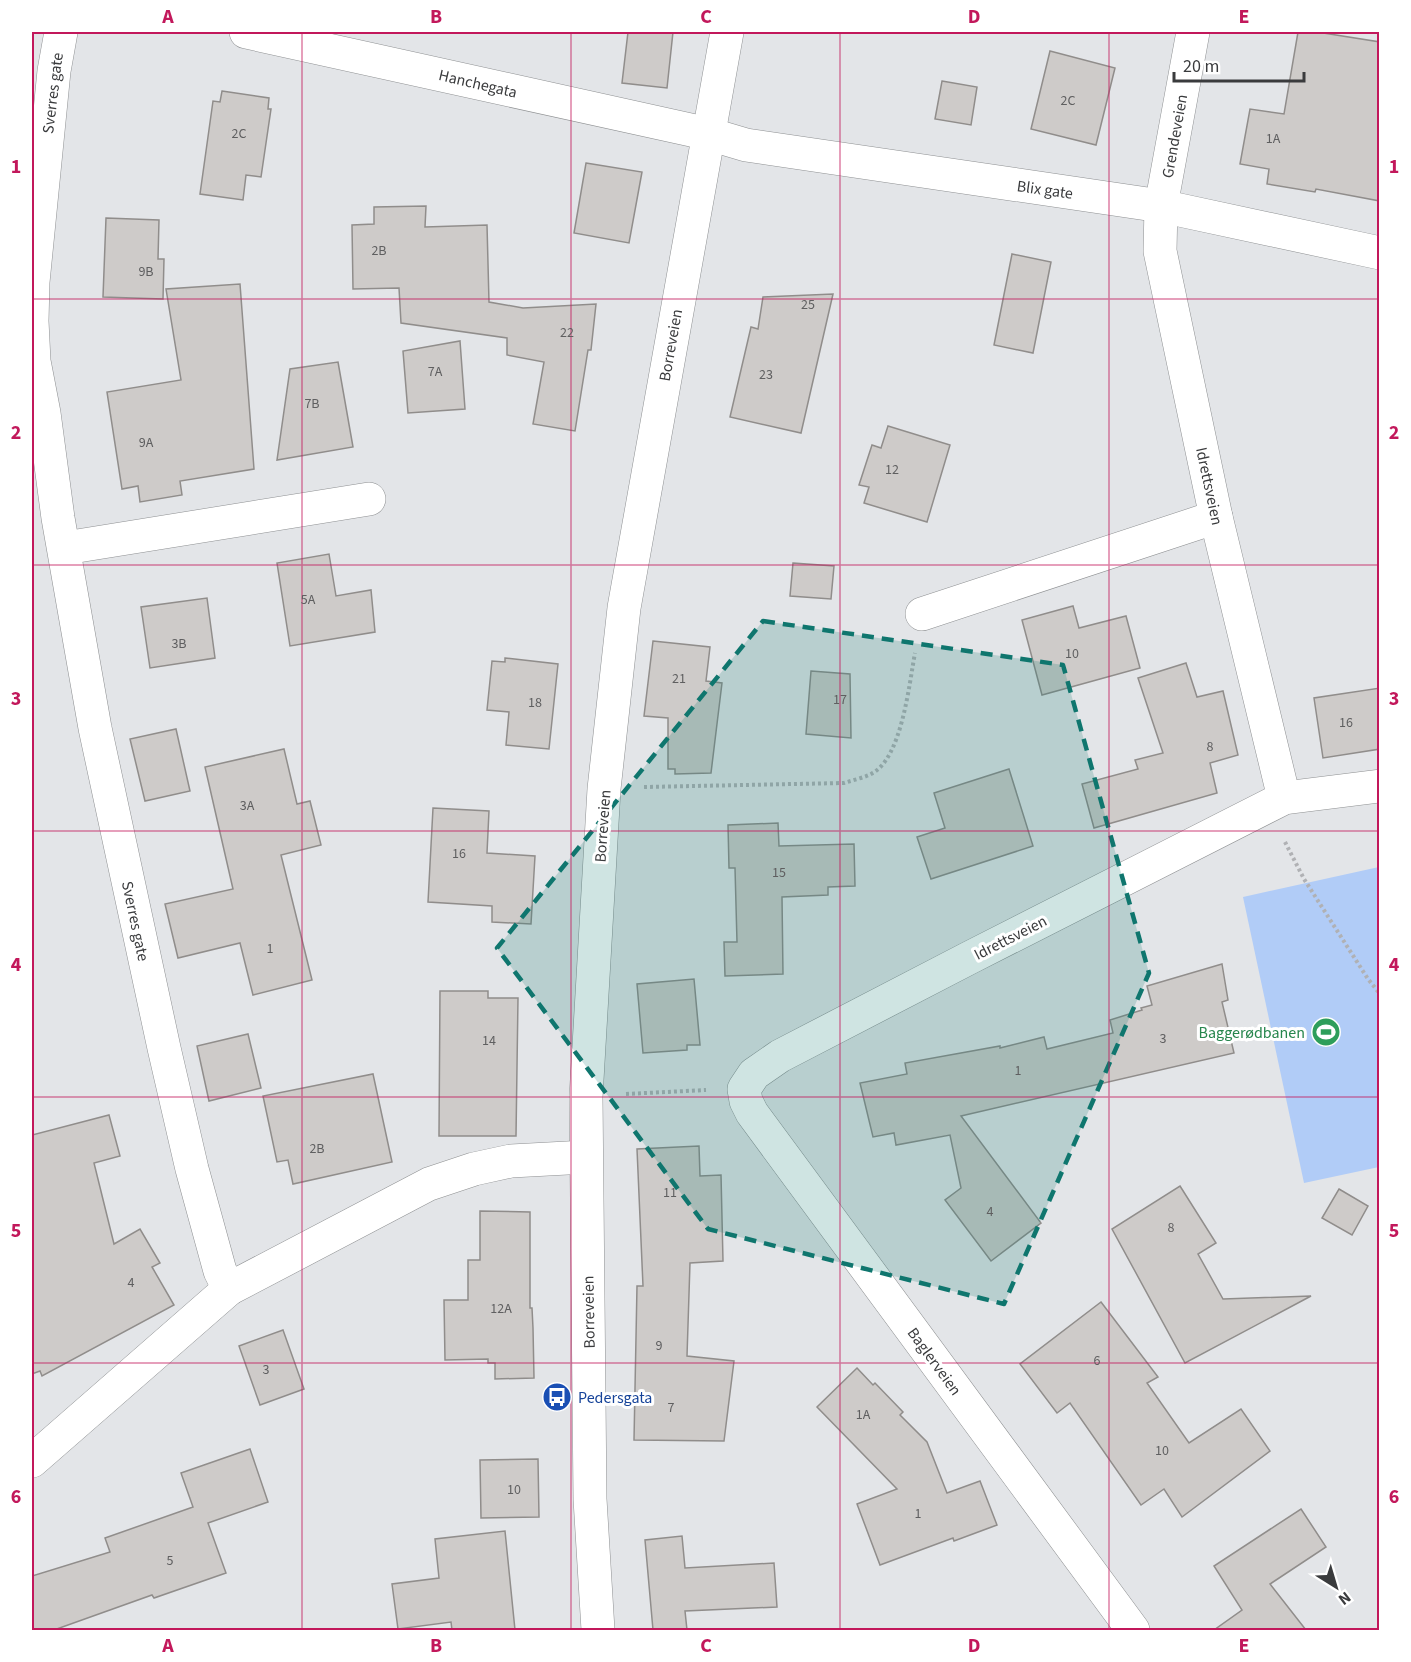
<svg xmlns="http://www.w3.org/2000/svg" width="1411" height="1662" font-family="'Source Sans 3',sans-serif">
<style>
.green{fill:#b1ccf7}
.building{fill:#cecbc9;stroke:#908d8b;stroke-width:1.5}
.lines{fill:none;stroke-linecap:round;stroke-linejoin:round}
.minor-casing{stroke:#8e9092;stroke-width:34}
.secondary-casing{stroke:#8e9092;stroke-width:34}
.path{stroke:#b0b1b4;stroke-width:4;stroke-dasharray:3 3;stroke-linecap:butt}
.minor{stroke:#fff;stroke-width:33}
.secondary{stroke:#fff;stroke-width:33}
.marked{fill:#0f766e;fill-opacity:0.2;stroke:#0f766e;stroke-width:4.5;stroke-dasharray:12 8;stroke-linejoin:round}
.grid{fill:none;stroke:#c2185b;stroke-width:1.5;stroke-opacity:0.55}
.labels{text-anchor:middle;stroke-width:6;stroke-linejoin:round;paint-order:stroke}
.number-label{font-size:14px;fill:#5f5f60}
.street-label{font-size:16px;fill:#3a3b3d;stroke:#fff}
.leisure-label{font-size:16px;fill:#27864d;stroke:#fff;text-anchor:end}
.transit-label{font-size:16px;fill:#164399;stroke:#fff;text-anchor:start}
.neatline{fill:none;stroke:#c2185b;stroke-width:2}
.grid-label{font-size:20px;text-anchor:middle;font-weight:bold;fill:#c2185b}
</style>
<rect width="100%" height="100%" fill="#e3e5e8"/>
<!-- green -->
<path class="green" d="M1379,867V1167L1304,1183L1243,897Z"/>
<!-- building -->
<g class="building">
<path d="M628,32H673L667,88L622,83Z"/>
<path d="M1298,32H1317L1380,42V201L1316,189L1315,192L1267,184L1269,169L1240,164L1250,109L1284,114Z"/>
<path d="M1050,51L1115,68L1096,145L1031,129Z"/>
<path d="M942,81L977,87L971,125L935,119Z"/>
<path d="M222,91L269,98L268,109H271L261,177L246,175L243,200L200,194L213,101L220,102Z"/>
<path d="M586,163L642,172L629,243L574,233Z"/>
<path d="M426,206L425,227L487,225L489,302L523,308L596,304L591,350H588L575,431L533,424L544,362L507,355V338L401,323L399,288L353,289L352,225L374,224V207Z"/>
<path d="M106,218L159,220L158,259H164L163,299L103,297Z"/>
<path d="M1012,254L1051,262L1033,353L994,345Z"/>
<path d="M240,284L254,469L180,481L182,495L140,502L138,486L122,489L107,392L181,380L166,289Z"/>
<path d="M833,294L801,433L730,417L751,327L758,329L763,297Z"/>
<path d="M460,341L465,409L408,413L403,351Z"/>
<path d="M338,362L353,447L277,460L290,369Z"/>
<path d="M888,426L950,445L927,522L864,503L869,487L859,485L872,445L881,448Z"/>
<path d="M329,554L336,596L371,590L375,632L290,646L277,563Z"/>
<path d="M793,563L834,566L831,599L790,596Z"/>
<path d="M207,598L215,658L150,668L141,607Z"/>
<path d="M1073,606L1079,628L1126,616L1140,668L1042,695L1022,620Z"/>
<path d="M653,641L710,647L706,681L722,683L711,773L675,774V769H668V718L644,716Z"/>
<path d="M505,658L558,664L549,749L506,745L509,712L487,710L492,661L505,662Z"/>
<path d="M1186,663L1197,697L1223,691L1238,755L1210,763L1217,793L1094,828L1082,784L1138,769L1135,760L1163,753L1138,678Z"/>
<path d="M811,671L850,674L851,738L806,734Z"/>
<path d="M1380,688V749L1323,758L1314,698Z"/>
<path d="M176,729L190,791L145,801L130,739Z"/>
<path d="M284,749L297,804L310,801L321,845L281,855L312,980L253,995L240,943L178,958L165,904L233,889L205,767Z"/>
<path d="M1009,769L1033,846L931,879L917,837L945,828L934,793Z"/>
<path d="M433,808L489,811L487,853L535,856L531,924L492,922V906L428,902Z"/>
<path d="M778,823L779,846L854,844L855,886L828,887V895L782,897L783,974L725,976L724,942H737L735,868H729L728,825Z"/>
<path d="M1222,964L1228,1000L1222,1002L1234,1053L961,1116L1041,1223L991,1261L945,1200L961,1188L950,1135L896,1145L894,1133L873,1137L860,1083L907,1074L905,1063L1000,1046V1048L1044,1037L1047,1049L1113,1033L1110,1020L1142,1010L1141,1008L1152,1005L1147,986Z"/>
<path d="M694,979L700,1045H687V1050L643,1053L637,984Z"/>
<path d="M440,991H488V998H518L516,1136H439Z"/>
<path d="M248,1034L261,1088L209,1101L197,1046Z"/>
<path d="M373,1074L392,1162L293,1184L288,1160L277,1162L263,1096Z"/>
<path d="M109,1115L120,1156L94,1163L114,1244L140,1229L160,1263L152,1267L174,1305L42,1376L40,1371L32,1374V1135Z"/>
<path d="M699,1146L700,1176L721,1175L723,1261L690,1263L687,1356L734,1361L724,1441L634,1440L637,1286H643L637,1149Z"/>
<path d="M1180,1186L1216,1243L1198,1254L1223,1299L1311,1296L1185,1363L1112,1229Z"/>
<path d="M1339,1189L1368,1206L1352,1235L1322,1218Z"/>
<path d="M480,1211L530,1212V1308H532L533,1328L534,1378L495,1379V1363H488V1359L445,1360L444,1300H468V1260H480Z"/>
<path d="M1101,1302L1158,1377L1147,1383L1189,1443L1241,1409L1270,1451L1182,1517L1164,1489L1141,1505L1070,1403L1057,1413L1020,1364Z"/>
<path d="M283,1330L304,1389L260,1405L239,1346Z"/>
<path d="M857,1368L873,1385L875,1383L903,1412L900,1415L927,1442L947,1493L980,1481L997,1525L954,1541L953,1538L880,1565L857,1504L897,1489L817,1407Z"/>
<path d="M250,1449L268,1502L208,1523L226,1573L154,1598L152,1595L54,1630H32V1576L110,1552L105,1538L193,1507L181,1473Z"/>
<path d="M538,1459L539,1517L481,1518L480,1460Z"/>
<path d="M1301,1509L1326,1547L1270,1584L1306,1630H1214L1242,1610L1214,1566Z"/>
<path d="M505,1531L515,1630H452L451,1622L398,1629L392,1584L439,1578L435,1539Z"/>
<path d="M682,1536L685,1568L774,1563L777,1607L685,1611L687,1630H653L645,1540Z"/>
</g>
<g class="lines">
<!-- minor casing -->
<g class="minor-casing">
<g id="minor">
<path d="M61,32L54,71L33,282L32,321L34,361L44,413L58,518L95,728L164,1048L192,1169L220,1271L229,1289"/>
<path d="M246,32L709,134L746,145L1161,206L1380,253"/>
<path d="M1193,32L1161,206L1160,251L1216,517L1284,798"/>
<path d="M65,548L369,499"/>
<path d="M922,614L1216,517"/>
<path d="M32,1461L229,1289L429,1184L474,1169L511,1161L586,1157"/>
<path d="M1133,1630L752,1113L746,1101L744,1089L754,1074L780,1056L969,958L1284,798L1380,786"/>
</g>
</g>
<!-- secondary casing -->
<g class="secondary-casing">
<path id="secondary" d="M598,1630L590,1499L586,1097L604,789L624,608L727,32"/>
</g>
<!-- path -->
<g class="path">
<path d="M644,787L844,783C853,780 863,778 871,774C902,759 909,684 915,653"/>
<path d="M1285,842L1304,879L1368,979L1380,994"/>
<path d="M626,1094L706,1090"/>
</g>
<!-- minor -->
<use href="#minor" class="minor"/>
<!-- secondary -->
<use href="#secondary" class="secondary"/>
</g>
<!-- marked area -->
<path class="marked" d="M763,621L1063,665L1149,973L1004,1304L708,1229L497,948Z"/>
<!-- grid -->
<path class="grid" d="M302,32V1630M571,32V1630M840,32V1630M1109,32V1630M32,299H1380M32,565H1380M32,831H1380M32,1097H1380M32,1363H1380"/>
<!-- icons -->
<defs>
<g id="stadium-disc" transform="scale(1.5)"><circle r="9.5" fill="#2e9e5b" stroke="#fff"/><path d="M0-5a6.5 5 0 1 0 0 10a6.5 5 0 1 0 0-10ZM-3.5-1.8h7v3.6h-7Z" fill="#fff"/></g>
<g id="bus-disc" transform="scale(1.5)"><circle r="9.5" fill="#1a4fb4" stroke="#fff"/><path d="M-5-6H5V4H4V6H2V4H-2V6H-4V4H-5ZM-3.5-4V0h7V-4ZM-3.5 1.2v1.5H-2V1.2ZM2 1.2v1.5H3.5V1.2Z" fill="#fff"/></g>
</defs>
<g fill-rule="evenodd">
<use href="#stadium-disc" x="1326" y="1032"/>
<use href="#bus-disc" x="557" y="1397"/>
</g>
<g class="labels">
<!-- number labels -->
<g class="number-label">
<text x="1068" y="105">2C</text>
<text x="239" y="138">2C</text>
<text x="1273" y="143">1A</text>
<text x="379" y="255">2B</text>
<text x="146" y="276">9B</text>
<text x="808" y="309">25</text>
<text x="567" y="337">22</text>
<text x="435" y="376">7A</text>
<text x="766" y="379">23</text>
<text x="312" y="408">7B</text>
<text x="146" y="447">9A</text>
<text x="892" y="474">12</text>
<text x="308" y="604">5A</text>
<text x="179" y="648">3B</text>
<text x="1072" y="658">10</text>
<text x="679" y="683">21</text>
<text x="840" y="704">17</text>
<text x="535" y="707">18</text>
<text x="1346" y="727">16</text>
<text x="1210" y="751">8</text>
<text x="247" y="810">3A</text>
<text x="459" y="858">16</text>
<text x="779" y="877">15</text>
<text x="270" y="953">1</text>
<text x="1163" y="1043">3</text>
<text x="489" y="1045">14</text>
<text x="1018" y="1075">1</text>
<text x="317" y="1153">2B</text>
<text x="670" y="1197">11</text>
<text x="990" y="1216">4</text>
<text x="1171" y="1232">8</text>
<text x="131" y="1287">4</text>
<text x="501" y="1313">12A</text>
<text x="659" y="1350">9</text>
<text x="1097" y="1365">6</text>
<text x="266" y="1374">3</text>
<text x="671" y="1412">7</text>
<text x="863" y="1419">1A</text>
<text x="1162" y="1455">10</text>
<text x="514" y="1494">10</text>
<text x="918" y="1518">1</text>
<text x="170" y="1565">5</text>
</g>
<!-- street labels -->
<g class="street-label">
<text transform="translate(478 83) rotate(13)" y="6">Hanchegata</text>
<text transform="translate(52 93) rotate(-83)" y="6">Sverres gate</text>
<text transform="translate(1174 136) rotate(-80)" y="6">Grendeveien</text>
<text transform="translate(1045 189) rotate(8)" y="6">Blix gate</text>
<text transform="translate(670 345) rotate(-80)" y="6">Borreveien</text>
<text transform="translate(1210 486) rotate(78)" y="6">Idrettsveien</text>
<text transform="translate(602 826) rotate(-86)" y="6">Borreveien</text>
<text transform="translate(136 921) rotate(78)" y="6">Sverres gate</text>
<text transform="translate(1010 937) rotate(-27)" y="6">Idrettsveien</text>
<text transform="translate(588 1312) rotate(-91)" y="6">Borreveien</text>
<text transform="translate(935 1361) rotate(54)" y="6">Baglerveien</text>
</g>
<!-- leisure labels -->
<g class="leisure-label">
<text x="1305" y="1038">Baggerødbanen</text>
</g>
<!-- transit labels -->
<g class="transit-label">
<text x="578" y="1403">Pedersgata</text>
</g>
</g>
<!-- border -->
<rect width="1411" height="1662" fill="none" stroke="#ffffff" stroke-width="66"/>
<!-- north arrow -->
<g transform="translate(1336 1587) rotate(143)" stroke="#ffffff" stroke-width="4.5" paint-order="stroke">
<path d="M0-4.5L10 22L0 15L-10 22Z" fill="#3a3b3d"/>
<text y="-9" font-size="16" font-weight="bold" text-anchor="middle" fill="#3a3b3d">N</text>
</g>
<!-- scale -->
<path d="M1174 72v9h130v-9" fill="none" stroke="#3a3b3d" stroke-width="3"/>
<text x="1183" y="72" font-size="18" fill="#3a3b3d" stroke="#ffffff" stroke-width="4.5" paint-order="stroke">20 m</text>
<rect x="33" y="33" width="1345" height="1596" class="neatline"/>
<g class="grid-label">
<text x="168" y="23">A</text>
<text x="436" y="23">B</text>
<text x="706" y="23">C</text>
<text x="974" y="23">D</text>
<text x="1244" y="23">E</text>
<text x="16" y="173">1</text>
<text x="1394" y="173">1</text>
<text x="16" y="439">2</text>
<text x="1394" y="439">2</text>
<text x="16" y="705">3</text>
<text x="1394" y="705">3</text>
<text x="16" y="971">4</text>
<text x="1394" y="971">4</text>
<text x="16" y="1237">5</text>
<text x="1394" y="1237">5</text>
<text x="16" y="1503">6</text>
<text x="1394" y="1503">6</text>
<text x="168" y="1652">A</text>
<text x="436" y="1652">B</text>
<text x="706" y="1652">C</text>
<text x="974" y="1652">D</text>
<text x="1244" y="1652">E</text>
</g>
</svg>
